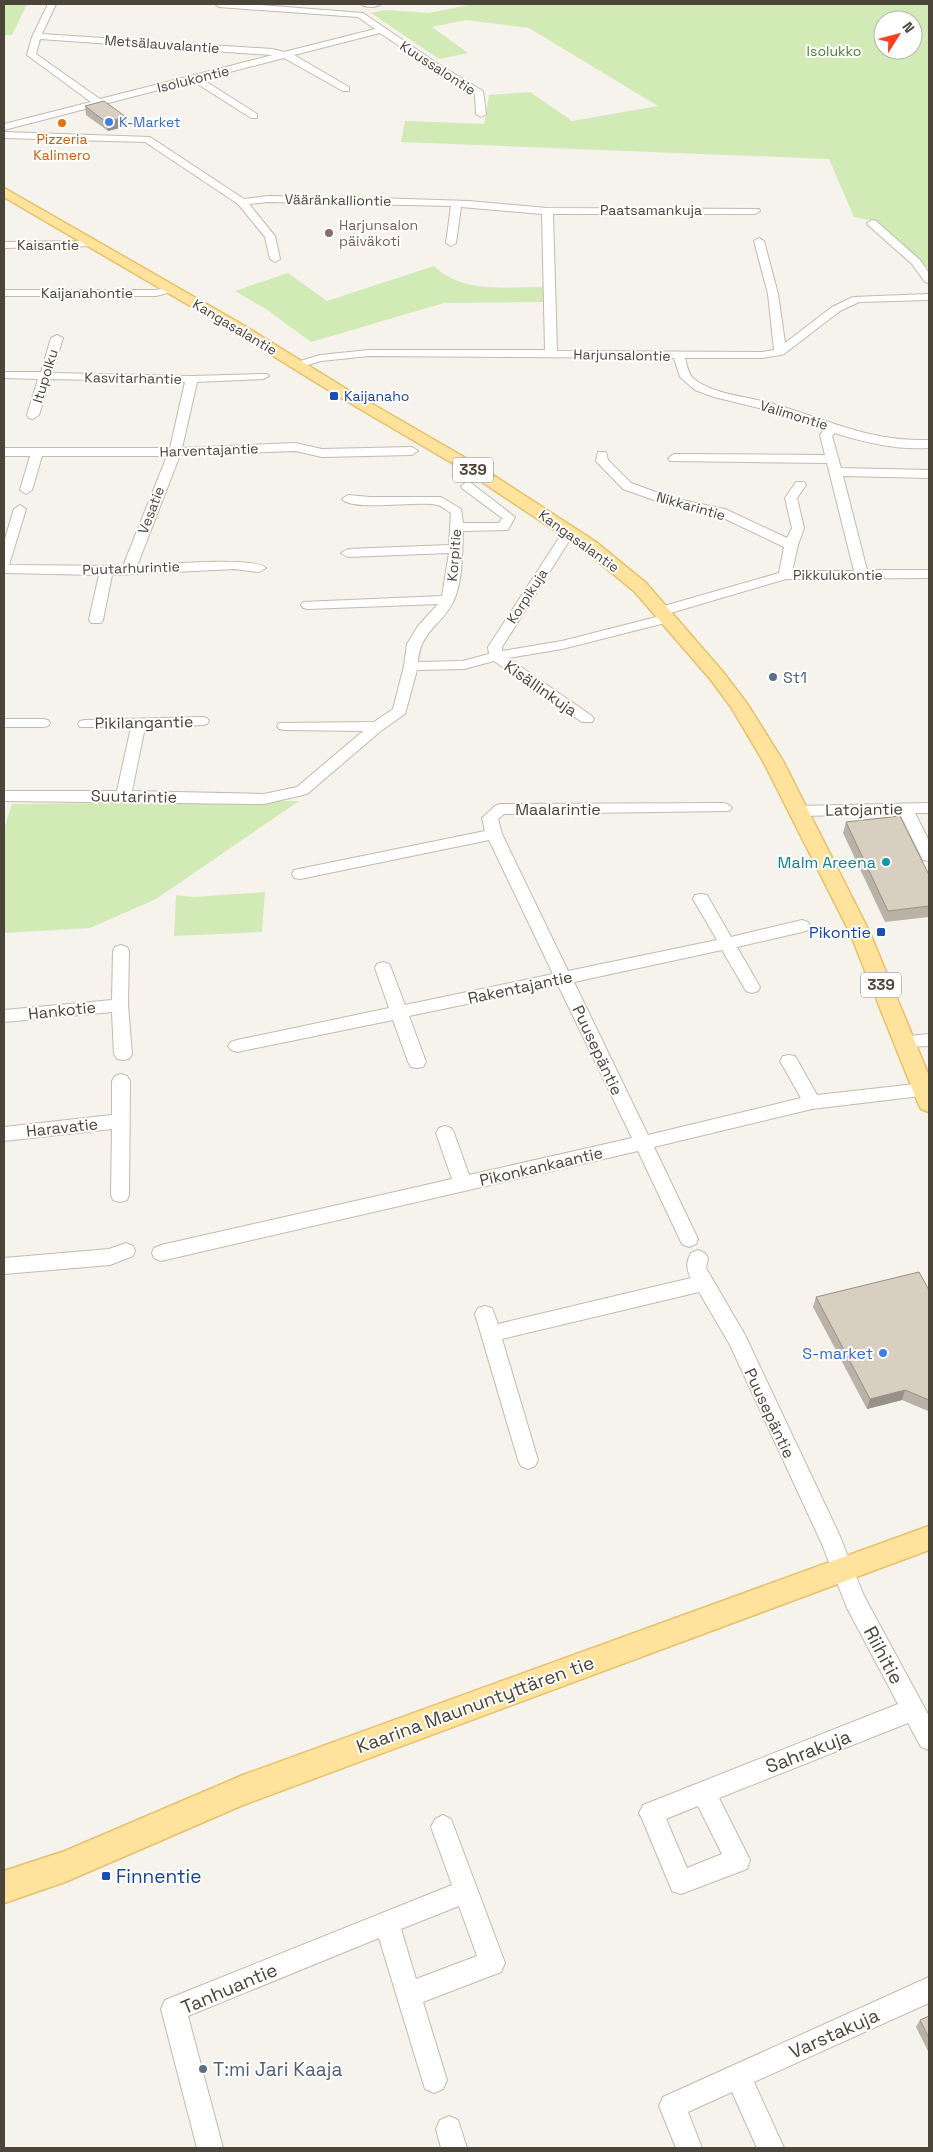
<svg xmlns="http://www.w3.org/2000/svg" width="933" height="2152" font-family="'Space Grotesk',sans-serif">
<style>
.green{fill:#d2eab5;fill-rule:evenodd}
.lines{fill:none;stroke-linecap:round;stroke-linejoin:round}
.minor-casing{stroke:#c2bbae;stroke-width:2}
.major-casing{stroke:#e6c16a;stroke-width:3}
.minor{fill:#fff;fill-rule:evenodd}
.major{fill:#ffe39c;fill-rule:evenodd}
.wall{fill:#bab2a6}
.shaded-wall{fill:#979187}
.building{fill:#d8cfc1;stroke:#979187}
.shop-dot{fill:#3f7fe0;stroke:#fff;stroke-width:2}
.food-dot{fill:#e8710a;stroke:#fff;stroke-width:2}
.education-dot{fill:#8d6e63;stroke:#fff;stroke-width:2}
.transit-dot{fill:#1a4fb4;stroke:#fff;stroke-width:2}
.service-dot{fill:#5c6f8a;stroke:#fff;stroke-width:2}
.culture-dot{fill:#0f9aa8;stroke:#fff;stroke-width:2}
.labels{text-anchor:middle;stroke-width:4;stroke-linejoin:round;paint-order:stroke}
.far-street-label{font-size:14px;fill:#4b4439;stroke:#fff}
.far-park-label{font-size:14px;fill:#4a7f2a;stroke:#fff}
.far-shop-label{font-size:14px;fill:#366cbe;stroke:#fff;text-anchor:start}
.far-food-label{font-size:14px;fill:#c56008;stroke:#fff}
.far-education-label{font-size:14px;fill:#785e54;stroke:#fff;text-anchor:start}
.far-transit-label{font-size:14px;fill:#164399;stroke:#fff;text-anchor:start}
.shield{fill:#fff;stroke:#817c74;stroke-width:1}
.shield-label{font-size:15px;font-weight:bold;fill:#4b4439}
.service-label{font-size:16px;fill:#4e5e75;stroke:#fff;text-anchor:start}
.street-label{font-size:16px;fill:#4b4439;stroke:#fff}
.culture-label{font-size:16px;fill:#0d838f;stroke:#fff;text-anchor:end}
.transit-label{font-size:16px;fill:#164399;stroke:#fff;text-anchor:end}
.shop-label{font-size:16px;fill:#366cbe;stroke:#fff;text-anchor:end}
.near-street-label{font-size:19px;fill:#4b4439;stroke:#fff}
.near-transit-label{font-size:19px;fill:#164399;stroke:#fff;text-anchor:start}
.near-service-label{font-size:19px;fill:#4e5e75;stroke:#fff;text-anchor:start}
</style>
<rect width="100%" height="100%" fill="#f6f3ec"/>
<!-- green -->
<g class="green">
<path d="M4,4H27L12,35H4Z"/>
<path d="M473,4H929V269L875,221L854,217L829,159L401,142L405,121L484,124L489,95L530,92L572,121L658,106L529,28L466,20L432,27L468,53L439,59L371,13L386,10L429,13ZM883,20H913V50H883Z"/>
<path d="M434,266C462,294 508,287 545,287L544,302L444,303L311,342L266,309L235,291L288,273L327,301Z"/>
<path d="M299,801L156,899L90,928L4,933V829L12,804Z"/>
<path d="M265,892L262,932L174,936L176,895L193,897Z"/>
</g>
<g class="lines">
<!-- minor casing -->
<g class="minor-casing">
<g id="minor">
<path d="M48,4H56L42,34L272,49L284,52L375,29L358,17L219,7L215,4H248L363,13L438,64L483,91L486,114L481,117L476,114L475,94L432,68L380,33L294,55L349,87V91H343L284,58L202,79L257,114V118H251L193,81L4,130V124L91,102L27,55L32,37ZM40,39L272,55H273L100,99L36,54Z"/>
<path d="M361,4H381C377,8 365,8 361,4Z"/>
<path d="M4,132L150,137L244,199L268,196L374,198L469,201L547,208L759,209L760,211L755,214H553L557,351L762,352L774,350L768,294L754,241L759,238L764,241L778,294L785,343L832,307L853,297L929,294V300L859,302L840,311L784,354L780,355L762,358H685C687,365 688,374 694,379C715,395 745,396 770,403C827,419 869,442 929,440V448C897,450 866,443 835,433L832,436L841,468L929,470V478L843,476L867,570H929V578L786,579L667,614H657L655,611L657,608L779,573L784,547L717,515L665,504L623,489L596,461L598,452H606L608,460L631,483L672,498L725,509L787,538L792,528L785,498L796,482H804L806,485L797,498L804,528L798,545L792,571H854L827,463L670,461L668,458L674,454L825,455L820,435L825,429L763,409L714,397L695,390L680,377L674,358L369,356L321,361L298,368L292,365L294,363L320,355L369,350H545L542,214L461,207L456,243L451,246L446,243L451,206L268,202L249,204L275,236L280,259L275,262L270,259L265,237L238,204L145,142L4,138Z"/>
<path d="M872,220L876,221L920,260L929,273V283L925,282L912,264L868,225L867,223Z"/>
<path d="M93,241L97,242L98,244L97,246L4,248V242Z"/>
<path d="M171,286L176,289L175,291L156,296H4V290H156Z"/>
<path d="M57,335L63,338L52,373L192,376L267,374L269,376L263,379L197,382L182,448L295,443L322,449L412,447L418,451L412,455L322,457L295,451L180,455L137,566C157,565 255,556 266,568L259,572L235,569L112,575L103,620L101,623H91L89,620L99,575L4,573V542L14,509L20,505L26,509L9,565L123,566L167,456H42L32,490L26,494L20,490L30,456H4V448H170L185,382L50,379L39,415L33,419L29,418L27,415L38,379L4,378V372H41L51,338Z"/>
<path d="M467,482L471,483L515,517L508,530L463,531C462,552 463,580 454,600C443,625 420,630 418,662L463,661L489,654L488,647L559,538L560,535H570L571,538L502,647V651L562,641L668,614L675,618L673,621L562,649L508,658L592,716L594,719L592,722H582L494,661L464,669L417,670L405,714L382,730L307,794L264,804L4,801V791H117L131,727H80L78,724L80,721L85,720L202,717L207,718L209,721L207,724L202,725L145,727L132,791L264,794L297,787L363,731L284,730L279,729L277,726L279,723L374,722L393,709L404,666L407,644L418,626L438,604L308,609L303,608L301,605L303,602L442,596L449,553L348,557L341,553L348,549L449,545L451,513C447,511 442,506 438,505C419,500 353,512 342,499L348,495L370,497H441L461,509L463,523H499L502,518L463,489L461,486Z"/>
<path d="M4,719H43L48,720L50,723L48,726L43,727H4Z"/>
<path d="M724,803L729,805L732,808L729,811L504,814L498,819L502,834L568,971L717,940L693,899L695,895L701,894L707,895L731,937L802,920L808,922L810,926L808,930L802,932L737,947L760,987L758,991L752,993L746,991L722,950L574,982L648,1135L801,1098L780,1061L783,1056L789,1055L795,1056L817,1095L924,1083L929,1085V1095L812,1109L654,1147L698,1239L696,1244L689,1247L682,1244L638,1151L161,1261L154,1258L152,1253L154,1248L161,1245L452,1179L436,1133L439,1128L445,1126L451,1128L454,1133L469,1175L632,1138L558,985L409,1016L426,1062L423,1067L417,1068L411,1067L408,1062L393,1020L237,1052L231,1050L228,1046L231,1042L237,1040L389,1008L375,968L377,964L383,962L389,964L391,968L405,1005L553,974L489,840L300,879L294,878L292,874L294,870L485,831L482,818L495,806L500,804Z"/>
<path d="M929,803V813H915L929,841V861L923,860L900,814L799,816L794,814L791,811L794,808L799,806Z"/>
<path d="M121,945L127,947L129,951L128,1005L132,1054L129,1059L123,1060L117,1059L114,1054L112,1012L4,1022V1010L112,1000L113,951L115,947Z"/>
<path d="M929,1034V1046L905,1047L899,1045L896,1041L899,1037Z"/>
<path d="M121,1074L127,1076L130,1081L129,1195L127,1200L120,1202L113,1200L111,1195L112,1129L4,1141V1127L112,1115V1081L115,1076Z"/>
<path d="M126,1243L133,1246L135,1251L133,1256L110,1265L4,1274V1258L109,1249Z"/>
<path d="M698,1250L705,1253L708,1258L706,1268L745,1335L839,1534L864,1596L929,1716V1750L921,1747L908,1723L719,1798L750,1860L747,1869L681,1894L672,1891L643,1821L639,1813L643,1805L898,1704L847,1608L821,1542L730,1345L699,1292L502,1339L538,1460L535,1466L528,1469L521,1466L518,1460L475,1314L478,1308L485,1306L492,1308L498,1324L691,1278C686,1269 686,1262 691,1253ZM698,1806L722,1854L687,1868L666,1819Z"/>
<path d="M443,1815L451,1819L505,1963L501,1972L423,2002L447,2080L443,2089L434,2093L425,2089L379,1938L188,2016L223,2148H197L161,2009L165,2000L452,1885L431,1827L435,1819ZM459,1906L477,1956L416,1979L401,1929Z"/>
<path d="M929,1977V2003L754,2082L784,2148H757L732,2092L688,2112L702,2148H676L659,2106L663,2097Z"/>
<path d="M449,2116L458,2120L467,2148H441L436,2129L440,2120Z"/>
</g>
</g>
<!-- major casing -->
<g class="major-casing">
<g id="major">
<path d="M4,188L243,325L348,390L476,464L596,542L646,583L723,672L748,705L783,761L870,933L929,1076V1112L921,1109L918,1103L850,933L763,761L731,707L711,680L634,591L584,550L464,470L338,396L233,331L4,197Z"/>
<path d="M929,1526V1550L243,1805L65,1882L4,1903V1871L65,1851L243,1775Z"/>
</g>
</g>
<!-- minor -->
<use href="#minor" class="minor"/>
<!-- major -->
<use href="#major" class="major"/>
</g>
<!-- wall -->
<g class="wall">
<path d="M85,106L127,126L108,131L86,115Z"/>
<path d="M846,822L929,875V917L885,922L843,833Z"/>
<path d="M929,1290V1411H928L902,1400L867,1409L813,1307L816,1297Z"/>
<path d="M929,2016V2053L916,2027L920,2020Z"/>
</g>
<!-- shaded-wall -->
<g class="shaded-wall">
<path d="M126,117L127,126L108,131L106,122Z"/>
<path d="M905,1390L902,1400L867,1409L870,1399Z"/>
</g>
<!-- building -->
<g class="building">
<path d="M104,101L126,117L106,122L85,106Z"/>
<path d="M900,816L929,875V906L888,911L846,822Z"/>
<path d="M919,1272L929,1290V1400L905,1390L870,1399L816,1297Z"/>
<path d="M929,2016V2038L920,2020Z"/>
</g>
<!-- markers -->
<g class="shop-dot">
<circle cx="109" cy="122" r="5"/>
<circle cx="883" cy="1353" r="5"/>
</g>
<circle class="food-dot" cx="62" cy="123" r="5"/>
<circle class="education-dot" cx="329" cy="233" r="5"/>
<g class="transit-dot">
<rect x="329" y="391" width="10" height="10" rx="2.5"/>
<rect x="876" y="927" width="10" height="10" rx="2.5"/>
<rect x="101" y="1871" width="10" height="10" rx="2.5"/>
</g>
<g class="service-dot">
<circle cx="773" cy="677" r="5"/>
<circle cx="203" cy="2069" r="5"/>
</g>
<circle class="culture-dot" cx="886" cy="862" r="5"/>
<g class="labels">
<!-- far-street labels -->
<g class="far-street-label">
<text transform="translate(162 44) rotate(4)" y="5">Metsälauvalantie</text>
<text transform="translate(438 68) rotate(33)" y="5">Kuussalontie</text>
<text transform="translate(193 79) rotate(-14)" y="5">Isolukontie</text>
<text transform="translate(338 200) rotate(1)" y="5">Vääränkalliontie</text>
<text x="651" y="215">Paatsamankuja</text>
<text x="48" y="250">Kaisantie</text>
<text x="87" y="298">Kaijanahontie</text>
<text transform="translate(235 327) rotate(31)" y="5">Kangasalantie</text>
<text transform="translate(622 355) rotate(1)" y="5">Harjunsalontie</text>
<text transform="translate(45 376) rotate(-73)" y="5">Itupolku</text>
<text transform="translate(133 378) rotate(1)" y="5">Kasvitarhantie</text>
<text transform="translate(794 415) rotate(17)" y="5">Valimontie</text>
<text transform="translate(209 450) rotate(-2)" y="5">Harventajantie</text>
<text transform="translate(691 506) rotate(16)" y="5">Nikkarintie</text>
<text transform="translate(151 510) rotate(-69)" y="5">Vesatie</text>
<text transform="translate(579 541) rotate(36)" y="5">Kangasalantie</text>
<text transform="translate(454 555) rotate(-85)" y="5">Korpitie</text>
<text transform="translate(131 568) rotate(-2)" y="5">Puutarhurintie</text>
<text x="838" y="580">Pikkulukontie</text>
<text transform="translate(527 596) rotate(-57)" y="5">Korpikuja</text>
</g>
<!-- far-park labels -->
<g class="far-park-label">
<text x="834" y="56">Isolukko</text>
</g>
<!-- far-shop labels -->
<g class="far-shop-label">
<text x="119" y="127">K-Market</text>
</g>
<!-- far-food labels -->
<g class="far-food-label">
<text x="62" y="144">Pizzeria<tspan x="62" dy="16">Kalimero</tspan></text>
</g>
<!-- far-education labels -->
<g class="far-education-label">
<text x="339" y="230">Harjunsalon<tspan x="339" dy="16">päiväkoti</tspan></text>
</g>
<!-- far-transit labels -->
<g class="far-transit-label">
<text x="344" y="401">Kaijanaho</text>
</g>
<!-- shield labels -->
<g class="shield">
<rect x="453" y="457.5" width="40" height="25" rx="4"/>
<rect x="861" y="972.5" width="40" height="25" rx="4"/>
</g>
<g class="shield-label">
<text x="473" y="475">339</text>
<text x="881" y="990">339</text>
</g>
<!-- service labels -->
<g class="service-label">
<text x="783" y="683">St1</text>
</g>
<!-- street labels -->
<g class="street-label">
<text transform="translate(541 688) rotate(35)" y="6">Kisällinkuja</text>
<text transform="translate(144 722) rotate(-1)" y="6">Pikilangantie</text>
<text transform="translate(134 796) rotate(1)" y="6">Suutarintie</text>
<text x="558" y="815">Maalarintie</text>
<text transform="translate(864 809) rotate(-1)" y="6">Latojantie</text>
<text transform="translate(520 987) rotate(-12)" y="6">Rakentajantie</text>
<text transform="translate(62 1010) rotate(-6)" y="6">Hankotie</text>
<text transform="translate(598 1050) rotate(65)" y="6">Puusepäntie</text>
<text transform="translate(62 1127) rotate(-6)" y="6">Haravatie</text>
<text transform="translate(541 1166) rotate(-13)" y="6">Pikonkankaantie</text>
<text transform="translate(770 1413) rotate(65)" y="6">Puusepäntie</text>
</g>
<!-- culture labels -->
<g class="culture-label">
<text x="876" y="868">Malm Areena</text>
</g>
<!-- transit labels -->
<g class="transit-label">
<text x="871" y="938">Pikontie</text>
</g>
<!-- shop labels -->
<g class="shop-label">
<text x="873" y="1359">S-market</text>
</g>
<!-- near-street labels -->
<g class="near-street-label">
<text transform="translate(884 1655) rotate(62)" y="7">Riihitie</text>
<text transform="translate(475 1704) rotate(-20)" y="7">Kaarina Maununtyttären tie</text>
<text transform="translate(808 1751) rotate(-21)" y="7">Sahrakuja</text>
<text transform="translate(229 1988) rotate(-23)" y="7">Tanhuantie</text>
<text transform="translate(834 2033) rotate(-24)" y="7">Varstakuja</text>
</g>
<!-- near-transit labels -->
<g class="near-transit-label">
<text x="116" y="1883">Finnentie</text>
</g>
<!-- near-service labels -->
<g class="near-service-label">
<text x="213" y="2076">T:mi Jari Kaaja</text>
</g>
</g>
<!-- border -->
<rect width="933" height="2152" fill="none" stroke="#4b4439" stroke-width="10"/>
<!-- north arrow -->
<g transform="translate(898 35) rotate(54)"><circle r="24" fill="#ffffff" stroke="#b7b4b0"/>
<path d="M0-4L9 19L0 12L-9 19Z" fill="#fc3f1d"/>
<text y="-8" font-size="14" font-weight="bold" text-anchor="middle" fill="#4b4439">N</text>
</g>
</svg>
